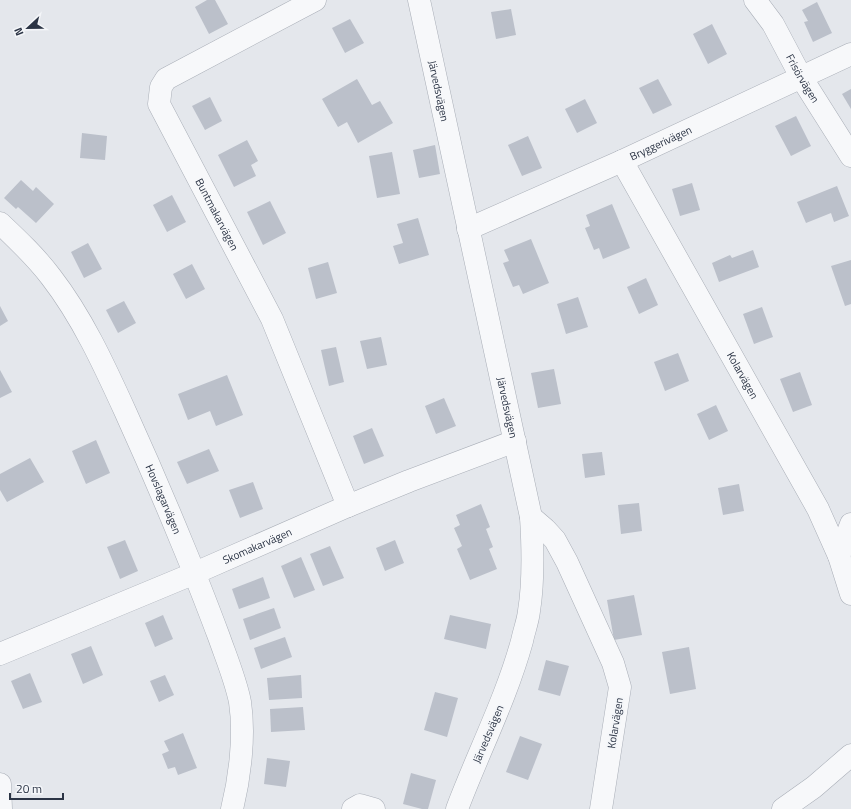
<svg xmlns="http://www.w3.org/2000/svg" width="851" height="809" font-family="'Titillium Web',sans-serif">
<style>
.building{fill:#bbc0ca}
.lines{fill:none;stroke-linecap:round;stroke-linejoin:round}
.minor-casing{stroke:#a9aeb7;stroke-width:23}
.minor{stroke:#f7f8fa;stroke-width:22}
.labels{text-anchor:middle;stroke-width:3.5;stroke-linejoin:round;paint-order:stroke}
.street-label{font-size:11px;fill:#2b3445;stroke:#f4f6f9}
</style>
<rect width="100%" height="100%" fill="#e4e7ec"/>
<!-- building -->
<g class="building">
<path d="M207,0H215L228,24L209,34L195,7Z"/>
<path d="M817,2L832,33L813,42L804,22L808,21L802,10Z"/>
<path d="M511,9L516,35L496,39L491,12Z"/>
<path d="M350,19L364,43L345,53L332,28Z"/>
<path d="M712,24L727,54L708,64L693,34Z"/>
<path d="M357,79L372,105L380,101L393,123L358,143L347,122L338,127L322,99Z"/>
<path d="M658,79L672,105L653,114L639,88Z"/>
<path d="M851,89V109L842,94Z"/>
<path d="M210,97L222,121L205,130L192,106Z"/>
<path d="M585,99L597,123L577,133L565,109Z"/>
<path d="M796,116L811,146L791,156L775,126Z"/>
<path d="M82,133L107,136L105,160L80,158Z"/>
<path d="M528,136L542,168L522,176L508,145Z"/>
<path d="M247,140L258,161L251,165L256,176L234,187L218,155Z"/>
<path d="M435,145L440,174L419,178L413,150Z"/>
<path d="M392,152L400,194L377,198L369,156Z"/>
<path d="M21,180L33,191L36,187L54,204L36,223L18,207L16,209L4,198Z"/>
<path d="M692,183L700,210L680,216L672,189Z"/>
<path d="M837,186L849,216L834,222L831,213L806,223L797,202Z"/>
<path d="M172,195L186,222L167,232L153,205Z"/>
<path d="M270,201L286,233L263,245L247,212Z"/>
<path d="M612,204L630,248L603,259L599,248L594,250L585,228L590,226L586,215Z"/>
<path d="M418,218L429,255L399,264L393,246L403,243L397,224Z"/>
<path d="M531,239L549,283L523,294L519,285L513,287L503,263L509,261L504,250Z"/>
<path d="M88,243L102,269L84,278L71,252Z"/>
<path d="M753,250L759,267L719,282L712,263L730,255L732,258Z"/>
<path d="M851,260V304L845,306L831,266Z"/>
<path d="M328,262L337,293L316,299L308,268Z"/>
<path d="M192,264L205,289L186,299L173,274Z"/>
<path d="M646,278L658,305L639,314L627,287Z"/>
<path d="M578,297L588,327L566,334L557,304Z"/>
<path d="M124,301L136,323L118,333L106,310Z"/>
<path d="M0,306L8,321L0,326Z"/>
<path d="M762,307L773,337L754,344L743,314Z"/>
<path d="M381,337L387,365L367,369L360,341Z"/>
<path d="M336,347L344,382L329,386L321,350Z"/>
<path d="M678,353L689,381L665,391L654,362Z"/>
<path d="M554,369L561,404L538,408L531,373Z"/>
<path d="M0,370L12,392L0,398Z"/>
<path d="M800,372L812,405L793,412L780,379Z"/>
<path d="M227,375L243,415L216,426L210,411L188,420L178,394Z"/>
<path d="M444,398L456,426L436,434L425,406Z"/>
<path d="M716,405L728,431L709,440L697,414Z"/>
<path d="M372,428L384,456L364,464L353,436Z"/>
<path d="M96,440L110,473L86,484L72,451Z"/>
<path d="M209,449L219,471L187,484L177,462Z"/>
<path d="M602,452L605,475L585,478L582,454Z"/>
<path d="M30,458L44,482L7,502L0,490V474Z"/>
<path d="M253,482L263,509L240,518L229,490Z"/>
<path d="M739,484L744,511L723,515L718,488Z"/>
<path d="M639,503L642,531L621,534L618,505Z"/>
<path d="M481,504L490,527L486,529L493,547L489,549L497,569L470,580L457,549L462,546L454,528L460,525L456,515Z"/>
<path d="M125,540L138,571L120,579L107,547Z"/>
<path d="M395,540L404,563L385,571L376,548Z"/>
<path d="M330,546L344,578L323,586L310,554Z"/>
<path d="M301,557L315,590L294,598L281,566Z"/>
<path d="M263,577L270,598L239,609L232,589Z"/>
<path d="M634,595L642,635L614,640L607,600Z"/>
<path d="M274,608L281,628L250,640L243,619Z"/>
<path d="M163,615L173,639L155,647L145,623Z"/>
<path d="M450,615L491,624L486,649L444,639Z"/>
<path d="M285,637L292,657L261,669L254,648Z"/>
<path d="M91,646L103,675L83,684L71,654Z"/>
<path d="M689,647L696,689L670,694L662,652Z"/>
<path d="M546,660L569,666L560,696L538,690Z"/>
<path d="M30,673L42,702L23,709L11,681Z"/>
<path d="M165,675L174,695L159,702L150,681Z"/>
<path d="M301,675L302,698L269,700L267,678Z"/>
<path d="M435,692L458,698L447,737L424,730Z"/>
<path d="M303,707L305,730L271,732L270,709Z"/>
<path d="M183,733L197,768L178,775L175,767L168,769L162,754L169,751L164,741Z"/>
<path d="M520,736L542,744L528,780L506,772Z"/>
<path d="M267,758L290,761L286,787L264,784Z"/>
<path d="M411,773L436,780L428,809H422L403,804Z"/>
</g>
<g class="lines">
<!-- minor casing -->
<g class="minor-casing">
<g id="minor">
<path id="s1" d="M315,0L166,79L161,87L159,104L272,319L348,506"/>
<path id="s2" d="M419,0L531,517C533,549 534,580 529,611C528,621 524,631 522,641C506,699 478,753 457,809"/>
<path id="s3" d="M755,0L773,24L801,77L851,156"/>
<path id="s4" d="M622,161L818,509L839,556L851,594"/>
<path id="s5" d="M0,223C18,240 36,257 51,277C82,317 104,365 125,411C145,455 164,499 182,543C195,574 207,605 219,637C226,657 236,681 240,702C245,735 240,777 232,809"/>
<path id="s6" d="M468,229L622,161L851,54"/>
<path d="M531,517L545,529L555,540L567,562L613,663L620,687L601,809"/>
<path d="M839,556L851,524"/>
<path id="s7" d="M0,654L195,573L348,506L409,481L515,441"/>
<path d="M0,784L1,809"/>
<path d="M353,809L360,805L374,809"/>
<path d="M783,809L814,787L851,755"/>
</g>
</g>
<!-- minor -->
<use href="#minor" class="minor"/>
</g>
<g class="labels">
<!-- street labels -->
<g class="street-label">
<text dy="4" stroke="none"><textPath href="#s3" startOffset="92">Frisörvägen</textPath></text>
<text dy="4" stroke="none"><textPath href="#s2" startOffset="93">Järvedsvägen</textPath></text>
<text dy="4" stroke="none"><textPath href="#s6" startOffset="211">Bryggerivägen</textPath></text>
<text dy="4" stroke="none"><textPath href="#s1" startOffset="320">Buntmakarvägen</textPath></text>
<text dy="4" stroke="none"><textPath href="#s4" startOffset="246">Kolarvägen</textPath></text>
<text dy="4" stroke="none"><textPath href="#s2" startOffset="417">Järvedsvägen</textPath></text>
<text dy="4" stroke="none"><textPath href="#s5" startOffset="324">Hovslagarvägen</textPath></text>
<text dy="4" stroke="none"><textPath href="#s7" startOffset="279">Skomakarvägen</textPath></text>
<text transform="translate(615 723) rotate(-81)" y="4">Kolarvägen</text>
<text transform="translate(488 734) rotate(-67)" y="4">Järvedsvägen</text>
</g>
</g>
<!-- north arrow -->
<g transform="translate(28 28) rotate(248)" stroke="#f4f6f9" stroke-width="3" paint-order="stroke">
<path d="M0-3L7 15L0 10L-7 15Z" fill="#2b3445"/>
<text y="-6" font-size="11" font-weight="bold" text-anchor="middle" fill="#2b3445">N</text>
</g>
<!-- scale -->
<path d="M10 793v6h53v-6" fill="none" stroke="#2b3445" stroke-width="2"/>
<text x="16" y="793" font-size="12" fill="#2b3445" stroke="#f4f6f9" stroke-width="3" paint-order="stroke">20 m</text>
</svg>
